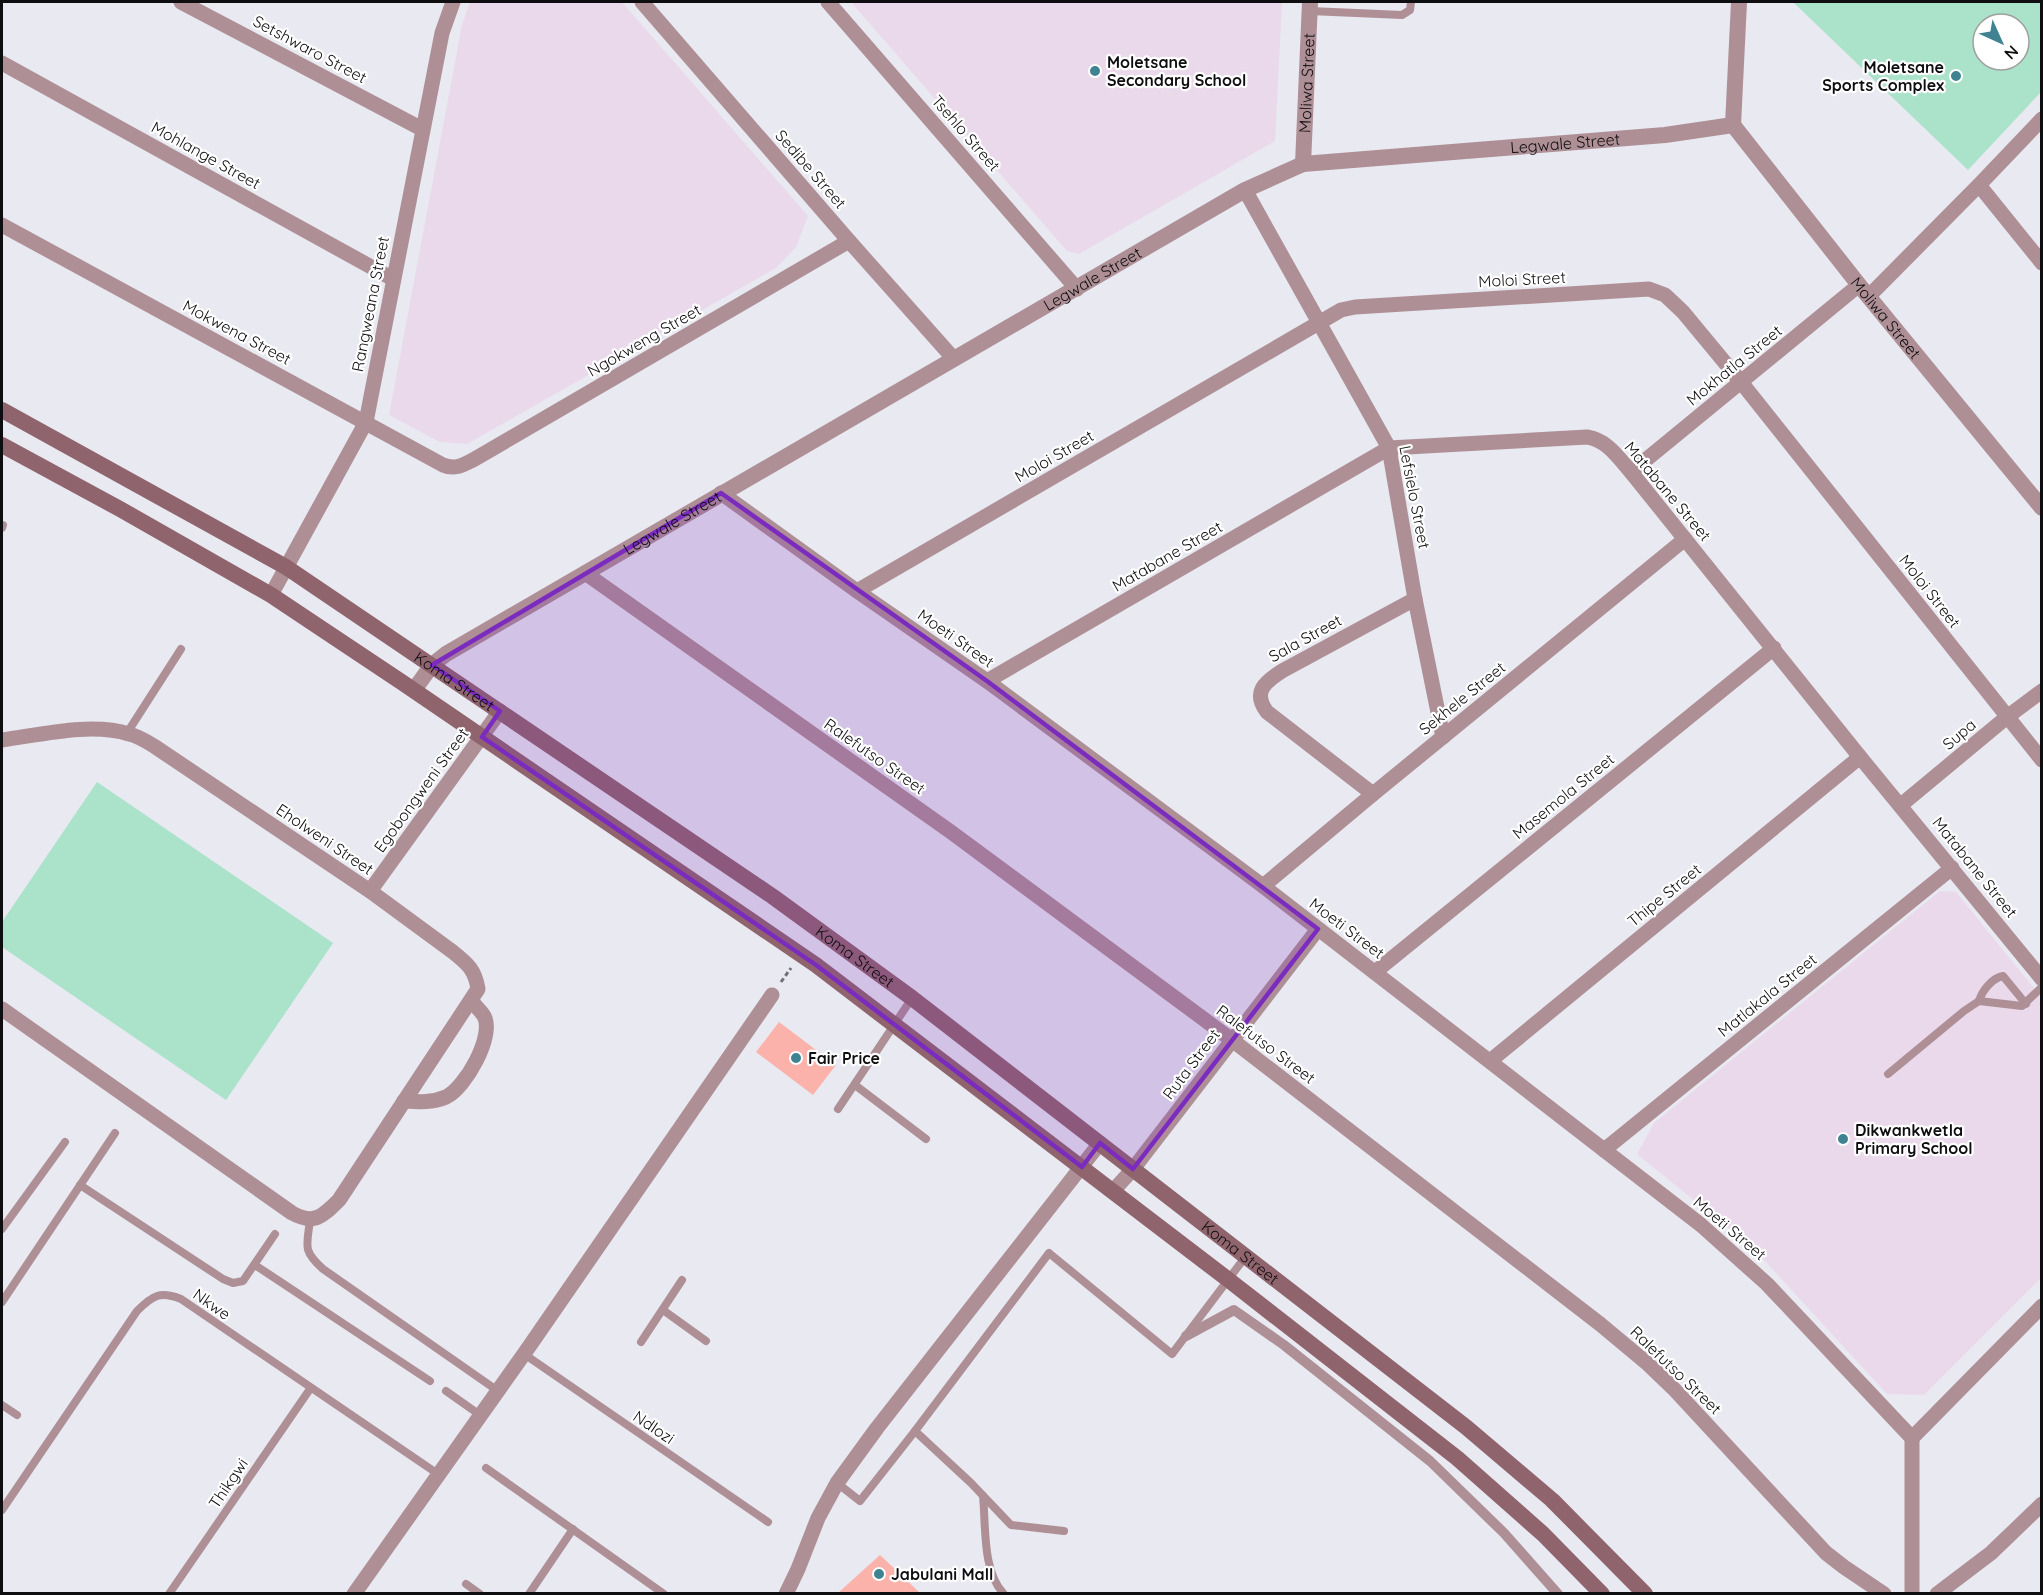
<svg xmlns="http://www.w3.org/2000/svg" width="2043" height="1595" font-family="Quicksand,sans-serif">
<style>
.education{fill:#ead9eb}
.green{fill:#aae3c9;fill-rule:evenodd}
.building{fill:#fbb2aa}
.lines{fill:none;stroke-linecap:round;stroke-linejoin:round}
.path{stroke:#717176;stroke-width:3;stroke-dasharray:4.5 3;stroke-linecap:butt}
.service{stroke:#ae8f95;stroke-width:8}
.pedestrian{stroke:#ae8f95;stroke-width:10}
.minor{stroke:#ae8f95;stroke-width:15}
.tertiary{stroke:#ae8f95;stroke-width:16}
.secondary{stroke:#90646d;stroke-width:16}
.marked{fill:#7b2cbf;fill-opacity:0.2;stroke:#7b2cbf;stroke-width:4.5;stroke-linejoin:round}
.poi-dot{fill:#3f8292;stroke:#fff;stroke-width:2}
.labels{text-anchor:middle;stroke-width:4.5;stroke-linejoin:round;paint-order:stroke}
.street-label{font-size:16px;fill:#0e0e11;stroke:#fff}
.poi-label{font-size:16px;font-weight:bold;fill:#0e0e11;stroke:#fff;text-anchor:start}
</style>
<rect width="100%" height="100%" fill="#e8e9f1"/>
<!-- education -->
<g class="education">
<path d="M470,2H622L808,216L796,247L776,268L467,444L440,442L389,415L462,25Z"/>
<path d="M851,2H1282L1275,141L1079,254L1067,251Z"/>
<path d="M1940,891L1956,892L2041,997V1278L1924,1395L1887,1394L1754,1249L1637,1154L1654,1123Z"/>
</g>
<!-- green -->
<g class="green">
<path d="M1793,2H2041V92L1968,170ZM1983,24H2019V60H1983Z"/>
<path d="M97,782L333,943L226,1100L2,947V922Z"/>
</g>
<!-- building -->
<g class="building">
<path d="M779,1022L836,1065L813,1095L756,1052Z"/>
<path d="M880,1555L920,1593H838Z"/>
</g>
<g class="lines">
<!-- path -->
<path class="path" d="M781,982L791,968"/>
<!-- service -->
<g class="service">
<path d="M1310,11L1402,15L1410,10L1411,2"/>
<path d="M2,528L3,525"/>
<path d="M127,733L181,649"/>
<path d="M1979,1001C1982,991 1992,978 2003,976L2026,1004"/>
<path d="M1888,1074L1964,1011L1979,1001L2022,1006L2042,987"/>
<path d="M855,1085L926,1139"/>
<path d="M838,1109L912,998"/>
<path d="M80,1185L223,1279L233,1283L243,1281L275,1234"/>
<path d="M310,1220C307,1246 302,1250 323,1269L498,1391"/>
<path d="M2,1229L65,1142"/>
<path d="M255,1265L430,1381"/>
<path d="M2,1302L115,1133"/>
<path d="M663,1310L706,1341"/>
<path d="M641,1342L682,1280"/>
<path d="M524,1354L768,1522"/>
<path d="M446,1391L480,1415"/>
<path d="M2,1405L17,1415"/>
<path d="M486,1468L664,1594"/>
<path d="M837,1483L860,1501L915,1431"/>
<path d="M983,1496C986,1525 982,1572 1004,1594"/>
<path d="M2,1510L137,1311C153,1295 160,1291 181,1299L438,1474"/>
<path d="M1064,1531L1011,1525L971,1483L915,1431L1049,1253L1172,1354L1246,1256"/>
<path d="M466,1584L480,1594"/>
<path d="M169,1594L310,1389"/>
<path d="M529,1594L573,1529"/>
</g>
<!-- pedestrian -->
<path class="pedestrian" d="M1186,1336L1234,1310L1284,1345L1430,1461L1504,1533L1558,1594"/>
<!-- minor -->
<g class="minor">
<path d="M181,2L422,129"/>
<path d="M642,2L849,241L954,359"/>
<path d="M828,2L1077,289"/>
<path d="M2,63L393,279"/>
<path d="M1979,185L2042,263"/>
<path d="M1245,190L1389,448L1415,599L1443,737"/>
<path d="M2,225L443,465C455,470 463,465 473,460L849,241"/>
<path d="M1869,296L1979,185L2042,119"/>
<path d="M1631,472L1859,285"/>
<path d="M721,493L857,591L987,681L1263,886L1701,1225L1767,1284L1912,1438V1594"/>
<path d="M585,573L951,832L1232,1040L1600,1324L1648,1364L1673,1388L1826,1553L1844,1567L1884,1594"/>
<path d="M857,591L1341,310L1355,307L1649,289L1665,295L1683,312L1741,382L2042,760"/>
<path d="M271,595L366,422L442,33L453,2"/>
<path d="M987,681L1389,448L1587,437C1607,440 1618,457 1631,472L1860,757L2042,979"/>
<path d="M2,740C40,735 91,722 129,734C138,736 146,741 154,746L370,891L453,952C468,964 475,970 478,989L339,1200C322,1217 314,1225 292,1213L2,1009"/>
<path d="M1373,794L1267,712C1252,692 1265,682 1282,671L1415,599"/>
<path d="M1901,805L2007,717L2042,691"/>
<path d="M1263,886L1373,794L1685,539"/>
<path d="M370,891L500,711"/>
<path d="M1375,972L1774,648"/>
<path d="M1490,1061L1860,757"/>
<path d="M404,1101C419,1102 432,1103 446,1097C465,1088 495,1036 484,1016C481,1011 475,1006 472,1001"/>
<path d="M1604,1150L1952,868"/>
<path d="M1113,1191L1133,1169L1318,929"/>
<path d="M1912,1438L2042,1306"/>
<path d="M354,1594L524,1354L772,995"/>
<path d="M786,1594L798,1569L818,1518L837,1483L877,1428L1100,1143"/>
<path d="M1937,1594L1991,1553L2042,1504"/>
</g>
<!-- tertiary -->
<g class="tertiary">
<path id="s1" d="M1733,125L1859,285L2042,508"/>
<path d="M1733,125L1739,2"/>
<path id="s2" d="M1303,164L1310,2"/>
<path id="s3" d="M414,690L432,665L446,654L1245,190L1303,164L1665,135L1733,125"/>
</g>
<!-- secondary -->
<g class="secondary">
<path id="s4" d="M2,410L286,567L772,896L912,998L1466,1427L1552,1500L1645,1594"/>
<path d="M2,445L120,509L271,595L403,683L816,965L1230,1281L1457,1458L1543,1534L1602,1594"/>
</g>
</g>
<!-- marked area -->
<path class="marked" d="M721,493L987,681L1318,929L1133,1169L1100,1143L1082,1167L816,965L482,737L500,711L432,665Z"/>
<!-- markers -->
<g class="poi-dot">
<circle cx="1095" cy="71" r="6"/>
<circle cx="1956" cy="76" r="6"/>
<circle cx="796" cy="1058" r="6"/>
<circle cx="1843" cy="1139" r="6"/>
<circle cx="879" cy="1574" r="6"/>
</g>
<g class="labels">
<!-- street labels -->
<g class="street-label">
<text transform="translate(310 49) rotate(28)" y="6">Setshwaro Street</text>
<text dy="6" stroke="none"><textPath href="#s2" startOffset="81">Moliwa Street</textPath></text>
<text transform="translate(966 133) rotate(49)" y="6">Tsehlo Street</text>
<text dy="6" stroke="none"><textPath href="#s3" startOffset="1299">Legwale Street</textPath></text>
<text transform="translate(206 155) rotate(29)" y="6">Mohlange Street</text>
<text transform="translate(811 169) rotate(49)" y="6">Sedibe Street</text>
<text transform="translate(1522 279) rotate(-3)" y="6">Moloi Street</text>
<text dy="6" stroke="none"><textPath href="#s3" startOffset="796">Legwale Street</textPath></text>
<text transform="translate(370 304) rotate(-79)" y="6">Rangweana Street</text>
<text dy="6" stroke="none"><textPath href="#s1" startOffset="246">Moliwa Street</textPath></text>
<text transform="translate(237 332) rotate(28)" y="6">Mokwena Street</text>
<text transform="translate(644 340) rotate(-30)" y="6">Ngokweng Street</text>
<text transform="translate(1734 365) rotate(-39)" y="6">Mokhatla Street</text>
<text transform="translate(1054 456) rotate(-30)" y="6">Moloi Street</text>
<text transform="translate(1668 491) rotate(50)" y="6">Matabane Street</text>
<text transform="translate(1415 497) rotate(79)" y="6">Lefsielo Street</text>
<text dy="6" stroke="none"><textPath href="#s3" startOffset="310">Legwale Street</textPath></text>
<text transform="translate(1167 556) rotate(-30)" y="6">Matabane Street</text>
<text transform="translate(1930 591) rotate(52)" y="6">Moloi Street</text>
<text transform="translate(956 638) rotate(35)" y="6">Moeti Street</text>
<text transform="translate(1305 638) rotate(-29)" y="6">Sala Street</text>
<text dy="6" stroke="none"><textPath href="#s4" startOffset="528">Koma Street</textPath></text>
<text transform="translate(1462 698) rotate(-39)" y="6">Sekhele Street</text>
<text transform="translate(1959 734) rotate(-40)" y="6">Supa</text>
<text transform="translate(875 756) rotate(35)" y="6">Ralefutso Street</text>
<text transform="translate(421 790) rotate(-54)" y="6">Egobongweni Street</text>
<text transform="translate(1563 796) rotate(-39)" y="6">Masemola Street</text>
<text transform="translate(325 839) rotate(34)" y="6">Eholweni Street</text>
<text transform="translate(1975 867) rotate(51)" y="6">Matabane Street</text>
<text transform="translate(1664 895) rotate(-39)" y="6">Thipe Street</text>
<text transform="translate(1347 928) rotate(37)" y="6">Moeti Street</text>
<text dy="6" stroke="none"><textPath href="#s4" startOffset="1014">Koma Street</textPath></text>
<text transform="translate(1767 995) rotate(-39)" y="6">Matlakala Street</text>
<text transform="translate(1266 1044) rotate(37)" y="6">Ralefutso Street</text>
<text transform="translate(1191 1064) rotate(-53)" y="6">Ruta Street</text>
<text transform="translate(1730 1228) rotate(40)" y="6">Moeti Street</text>
<text dy="6" stroke="none"><textPath href="#s4" startOffset="1500">Koma Street</textPath></text>
<text transform="translate(212 1304) rotate(35)" y="6">Nkwe</text>
<text transform="translate(1676 1370) rotate(44)" y="6">Ralefutso Street</text>
<text transform="translate(654 1427) rotate(34)" y="6">Ndlozi</text>
<text transform="translate(228 1483) rotate(-56)" y="6">Thikgwi</text>
</g>
<!-- poi labels -->
<g class="poi-label">
<text x="1107" y="68">Moletsane<tspan x="1107" dy="18">Secondary School</tspan></text>
<text x="1944" y="73" text-anchor="end">Moletsane<tspan x="1944" dy="18">Sports Complex</tspan></text>
<text x="808" y="1064">Fair Price</text>
<text x="1855" y="1136">Dikwankwetla<tspan x="1855" dy="18">Primary School</tspan></text>
<text x="891" y="1580">Jabulani Mall</text>
</g>
</g>
<!-- border -->
<rect width="2043" height="1595" fill="none" stroke="#0e0e11" stroke-width="6"/>
<!-- north arrow -->
<g transform="translate(2001 42) rotate(135)"><circle r="28" fill="#ffffff" stroke="#9f9fa0" stroke-width="1.5"/>
<path d="M0-4.5L10 22L0 15L-10 22Z" fill="#3f8292"/>
<text y="-9" font-size="16" font-weight="bold" text-anchor="middle" fill="#0e0e11">N</text>
</g>
</svg>
